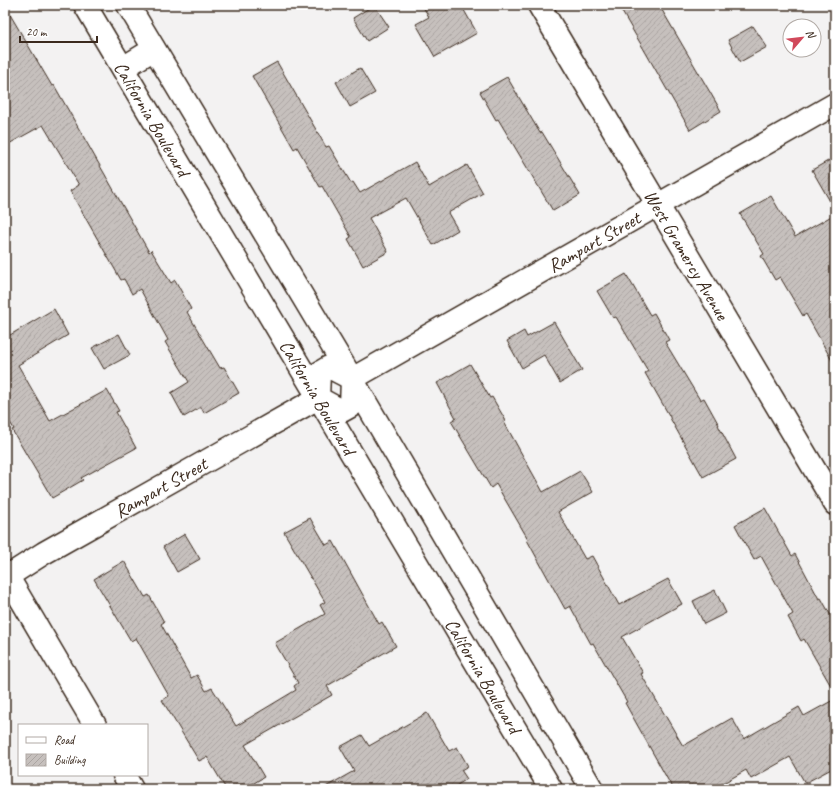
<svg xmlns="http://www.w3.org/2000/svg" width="840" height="794" font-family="Caveat,sans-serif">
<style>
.building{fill:url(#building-hatch);stroke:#3b2a1e}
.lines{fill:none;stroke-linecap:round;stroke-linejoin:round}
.street-casing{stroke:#3b2a1e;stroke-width:25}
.street{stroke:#fff;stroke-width:22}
.labels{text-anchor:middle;stroke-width:4;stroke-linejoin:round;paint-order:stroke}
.street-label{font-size:19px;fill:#3b2a1e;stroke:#fff}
</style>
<defs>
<pattern id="building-hatch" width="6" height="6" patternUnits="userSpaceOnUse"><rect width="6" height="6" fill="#c6c0bd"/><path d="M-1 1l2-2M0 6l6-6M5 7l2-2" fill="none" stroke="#aba5a2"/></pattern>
</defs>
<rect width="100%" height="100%" fill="#f3f2f2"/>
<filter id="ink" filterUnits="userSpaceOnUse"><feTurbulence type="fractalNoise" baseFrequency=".025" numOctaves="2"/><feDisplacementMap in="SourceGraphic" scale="8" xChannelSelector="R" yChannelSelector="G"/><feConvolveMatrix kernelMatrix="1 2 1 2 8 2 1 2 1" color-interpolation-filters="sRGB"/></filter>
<g filter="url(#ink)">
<!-- building -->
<g class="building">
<path d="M374,5L389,27L367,41L353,18Z"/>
<path d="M422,5H461L477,33L435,57L416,24L429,17Z"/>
<path d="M618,5H659L721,111L690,130L646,53Z"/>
<path d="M5,6L52,86L54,85L149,252L151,250L171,283L175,280L191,309L187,312L220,368L224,367L239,393L204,413L201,407L184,417L171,393L189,382L165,342L168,340L140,289L132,294L124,279L121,280L70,191L79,185L43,125L5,146Z"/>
<path d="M753,26L767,47L740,62L728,40Z"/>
<path d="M277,62L326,147L329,146L351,183L353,182L360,193L415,162L429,187L467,165L483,193L448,213L458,230L433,245L406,198L369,218L388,252L363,266L348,239L351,237L322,186L320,187L297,147L294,149L252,76Z"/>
<path d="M360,68L375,93L350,107L336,82Z"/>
<path d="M507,77L540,133L542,132L580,195L553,211L498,119L496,120L480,92Z"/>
<path d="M835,157V210L812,170Z"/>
<path d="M771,196L795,237L835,214V366L806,314L803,316L780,277L775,280L761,256L764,254L740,214Z"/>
<path d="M626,274L650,315L654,313L669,340L665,342L700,400L704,398L719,425H718L736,459L703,477L670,418V417L645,373L648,371L616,317L613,318L597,291Z"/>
<path d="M54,309L68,335L18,365L50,421L107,390L119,411L116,412L136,448L81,478L83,480L52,498L12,430L14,429L5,414V338Z"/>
<path d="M554,322L582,370L560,383L544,355L522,368L507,341L524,331L527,337Z"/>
<path d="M119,334L130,355L104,369L92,348Z"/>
<path d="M470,364L490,398L492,397L506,421L504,422L543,492L580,471L593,492L558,512L585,559L592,556L619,605L668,579L682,604L622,637L643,673L641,674L683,746L732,718L744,739L799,707L804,716L835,699V767L805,783L790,757L751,779L746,770L713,789H673L625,703L627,702L593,643L591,644L570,606L565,609L527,540L528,539L496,484L491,488L451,421L456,418L437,383Z"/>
<path d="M765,508L792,556L795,554L819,599L821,598L835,623V693L804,639L801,641L788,617L793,614L761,556L754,560L735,525Z"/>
<path d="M310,518L326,545L333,541L379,624L382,622L396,646L327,686L332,695L245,745L264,777L244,789H226L207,757L199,761L162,700L169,696L136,638L131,641L94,579L124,561L145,597L149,595L164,622L161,624L191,678L197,675L206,691L212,688L236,726L296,690L294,686L298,683L275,643L325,614L320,605L325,602L284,532Z"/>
<path d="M185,534L200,559L177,572L163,547Z"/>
<path d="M715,590L726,613L704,624L693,601Z"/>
<path d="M427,713L449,751L457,747L468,766L461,770L467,779L451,789H322L354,771L340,747L362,735L369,746Z"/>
</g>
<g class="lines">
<!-- street casing -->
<g class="street-casing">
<g id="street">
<path id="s1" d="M85,5L551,789"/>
<path d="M128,5L352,379L592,789"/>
<path id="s2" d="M539,5L835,504"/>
<path d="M123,68L154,49"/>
<path id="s3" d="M352,379L835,104"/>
<path d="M318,398L342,411L351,406L352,379"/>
<path d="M318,398L319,373L329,367L352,379"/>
<path d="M5,572L95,725"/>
<path id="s4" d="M5,578L44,553L318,398"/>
<path d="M124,775L132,789"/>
</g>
</g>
<!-- street -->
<use href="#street" class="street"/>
</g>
</g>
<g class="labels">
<!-- street labels -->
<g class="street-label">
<text dy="7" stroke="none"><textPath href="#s1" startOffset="132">California Boulevard</textPath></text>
<text dy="7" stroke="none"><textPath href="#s3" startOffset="278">Rampart Street</textPath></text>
<text dy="7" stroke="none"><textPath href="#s2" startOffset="290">West Gramercy Avenue</textPath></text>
<text dy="7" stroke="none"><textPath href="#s1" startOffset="456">California Boulevard</textPath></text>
<text dy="7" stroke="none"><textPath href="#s4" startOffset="180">Rampart Street</textPath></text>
<text dy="7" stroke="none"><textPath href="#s1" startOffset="780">California Boulevard</textPath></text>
</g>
</g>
<!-- margin -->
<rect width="840" height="794" fill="none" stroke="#fff" stroke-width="20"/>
<rect x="10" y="10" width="820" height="774" fill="none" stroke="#3b2a1e" stroke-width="1.5" filter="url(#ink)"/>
<!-- legend -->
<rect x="18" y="724" width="130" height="52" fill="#ffffff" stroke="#b1aaa5"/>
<rect x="26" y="737" width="20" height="6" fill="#ffffff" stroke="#b1aaa5"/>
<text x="54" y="744" font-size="12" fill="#3b2a1e">Road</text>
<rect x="26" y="754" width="20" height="12" fill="url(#building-hatch)" stroke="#b1aaa5"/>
<text x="54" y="764" font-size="12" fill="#3b2a1e">Building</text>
<!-- north arrow -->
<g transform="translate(802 38) rotate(62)"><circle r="19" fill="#ffffff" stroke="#b1aaa5"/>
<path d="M0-3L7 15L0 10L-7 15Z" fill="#d1495b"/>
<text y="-6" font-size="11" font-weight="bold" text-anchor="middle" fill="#3b2a1e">N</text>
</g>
<!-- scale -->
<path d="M20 36v6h77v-6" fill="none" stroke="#3b2a1e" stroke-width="2"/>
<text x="26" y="36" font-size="12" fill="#3b2a1e" stroke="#ffffff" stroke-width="3" paint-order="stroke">20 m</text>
</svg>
